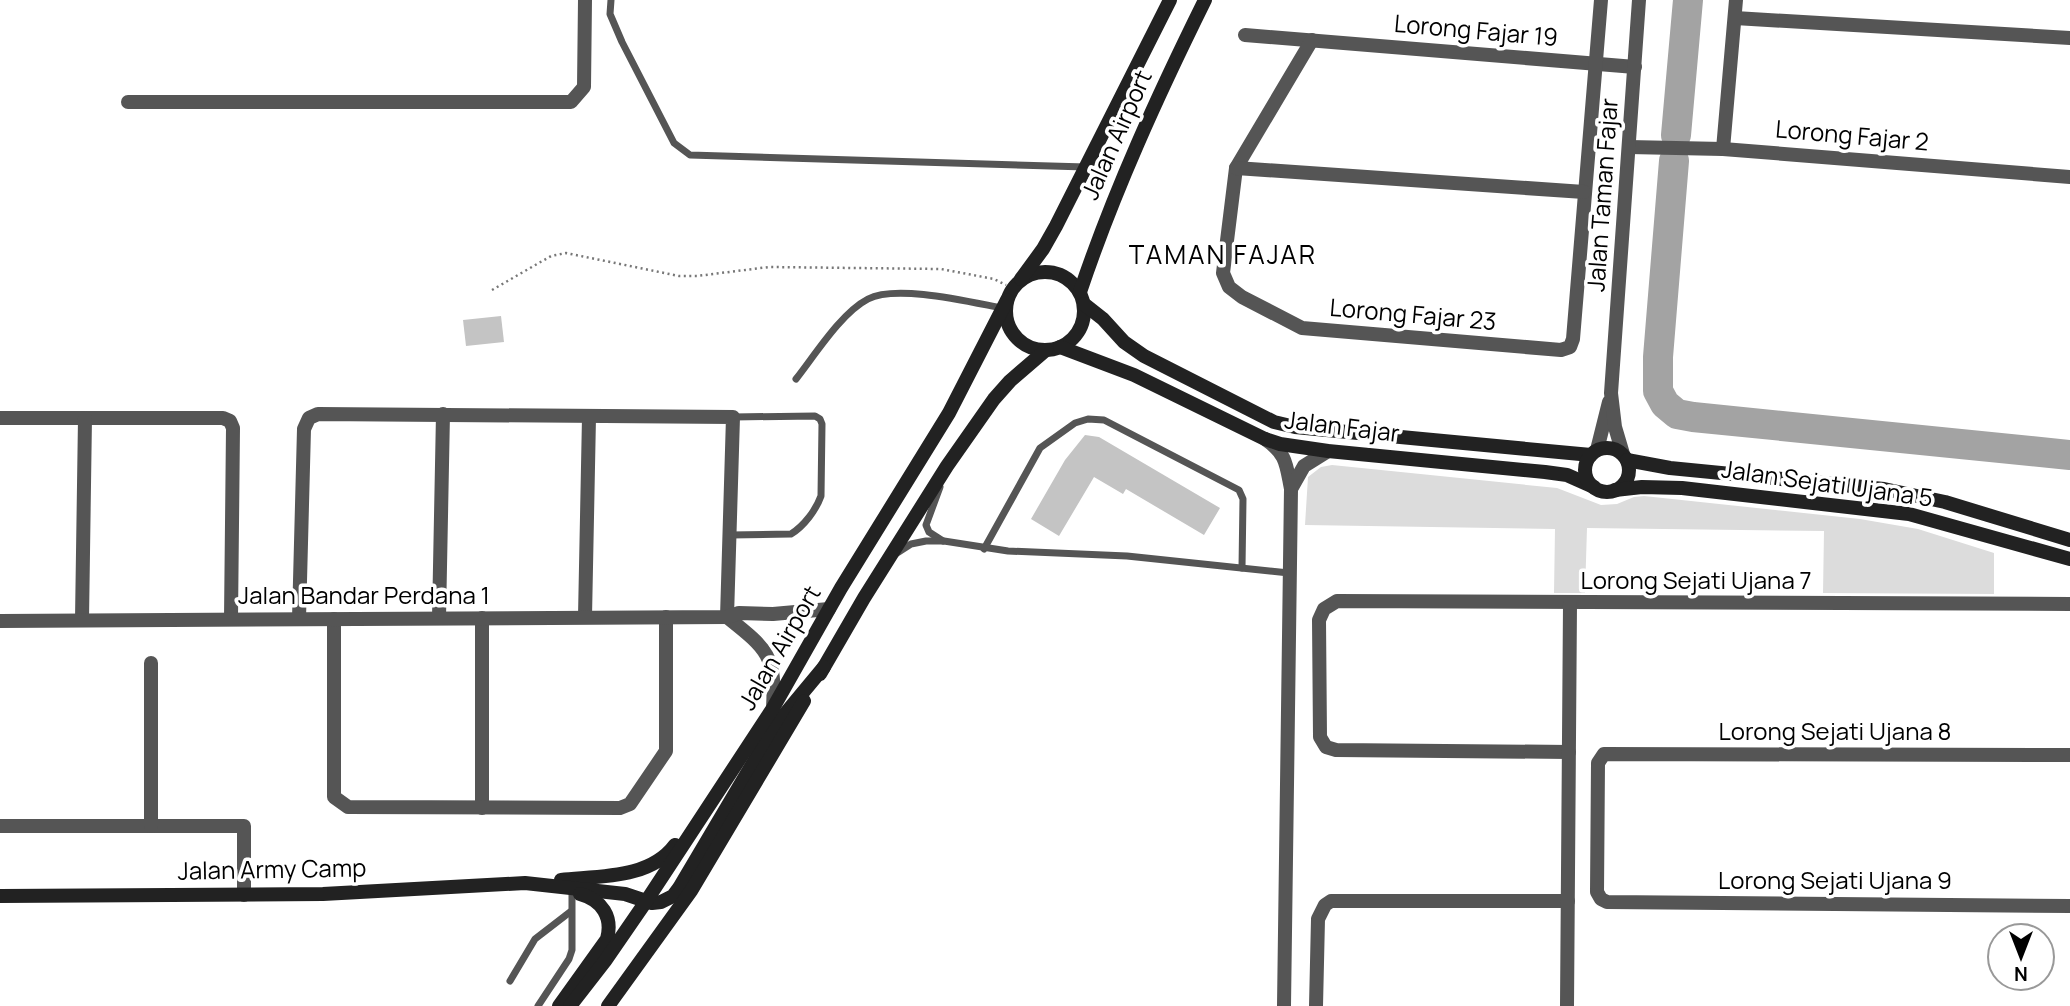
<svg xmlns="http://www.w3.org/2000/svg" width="2070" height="1006" font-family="Manrope,sans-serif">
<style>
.green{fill:#dcdcdc}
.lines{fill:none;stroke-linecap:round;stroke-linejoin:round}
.river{stroke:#a3a3a3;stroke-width:30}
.building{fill:#c4c4c4}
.path{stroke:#777;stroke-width:2.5;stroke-dasharray:2 3.5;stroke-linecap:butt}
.lane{stroke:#555;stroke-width:7}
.street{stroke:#555;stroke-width:14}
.secondary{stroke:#222;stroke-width:14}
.labels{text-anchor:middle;stroke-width:7;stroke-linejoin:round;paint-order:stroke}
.street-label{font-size:24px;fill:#000;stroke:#fff}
.neighbourhood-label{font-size:26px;letter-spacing:2px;fill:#000;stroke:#fff}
</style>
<rect width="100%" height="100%" fill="#fff"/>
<!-- green -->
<path class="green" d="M1332,465L1557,488L1601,505L1617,504L1634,497L1644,496L1860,519L1918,529L1994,553V594L1823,593L1824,531L1587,528L1585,593H1554L1555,529L1305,525L1308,477L1321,467Z"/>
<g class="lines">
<!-- river -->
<g class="river">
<path d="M1676,135L1688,0"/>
<path d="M1674,161L1658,357V391L1665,404L1677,414L1693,417L2070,455"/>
</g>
</g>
<!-- building -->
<g class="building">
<path d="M501,316L504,342L466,346L463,320Z"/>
<path d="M1085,435L1099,437L1220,508L1204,535L1126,489L1123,494L1094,477L1059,536L1031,519L1065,460Z"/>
</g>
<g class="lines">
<!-- path -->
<path class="path" d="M492,290L551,256L566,253L679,276H697L769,267L941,269L994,279L1006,285"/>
<!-- lane -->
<g class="lane">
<path d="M611,0L610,14L622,42L674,143L690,155L1086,167"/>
<path d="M796,379C815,355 841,313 868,299C896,284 970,302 1002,308"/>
<path d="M940,487L926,525L929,532L943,541"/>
<path d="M730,535L791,534C804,526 816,510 821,496L822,424L820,419L815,416L733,417"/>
<path d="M984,549L1040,448L1075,423L1088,419L1104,420L1239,490L1243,499L1242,568"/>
<path d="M897,553L911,544L926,541H944L1008,551L1127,556L1289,573"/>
<path d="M510,981L535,939L570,912"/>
<path d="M538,1006L569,959L572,950V892"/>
</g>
<!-- street -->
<g class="street">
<path d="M1735,18L2070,38"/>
<path d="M1245,35L1635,67"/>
<path d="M1312,40L1236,168L1223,273L1229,287L1242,297L1302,328L1561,350L1570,347L1573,339L1601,0"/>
<path d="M128,102H571L584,87L585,0"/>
<path d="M1629,147L1723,149L2070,177"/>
<path d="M1723,149L1736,0"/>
<path d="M1236,168L1584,192"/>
<path d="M0,418H223L230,421L233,428L231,619"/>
<path d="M1265,439C1287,454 1286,464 1291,489L1284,1006"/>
<path d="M1597,450L1609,402"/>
<path d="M1623,454L1615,427L1611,393L1639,0"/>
<path d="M1291,489L1304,466L1328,451"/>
<path d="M585,617L589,417"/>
<path d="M727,617C767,649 776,655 773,708"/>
<path d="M439,618L443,414"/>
<path d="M482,618V808"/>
<path d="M299,619L304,429L309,418L318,414L733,417L727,617"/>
<path d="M334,619V797L348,807L620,808L630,804L666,751V617"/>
<path d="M82,620L85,418"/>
<path d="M0,621L727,617L739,613L773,614L829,609"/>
<path d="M1569,752L1336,750L1326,747L1320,737L1319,620L1324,609L1337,601L2070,604"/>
<path d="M2070,755L1604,754L1598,763L1597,892L1601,899L1607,902L2070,906"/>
<path d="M0,826H244V895"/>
<path d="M151,826V663"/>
<path d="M1316,1006L1318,919L1325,905L1331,901H1568"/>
<path d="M1567,1006L1570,604"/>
</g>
<!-- secondary -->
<g class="secondary">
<circle cx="1045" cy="311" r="39"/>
<path d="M1021,279L1043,249L1056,226L1170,0"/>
<path d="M1080,292C1114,191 1158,95 1205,0"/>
<path d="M1084,304L1103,319L1124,342L1144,356L1274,422L1295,427L1591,455"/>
<path d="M1060,347L1134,375L1265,439L1280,444L1328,451L1545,472L1567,475L1594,487"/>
<circle cx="1607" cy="470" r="22"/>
<path d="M1627,460L1670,468L1884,489L1945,502L2070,540"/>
<path d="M1615,490L1642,487L1682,488L1909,514L2070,559"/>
<path d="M820,674L864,598L947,466L994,399L1010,381L1046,350"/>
<path d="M561,880C599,876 650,879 675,845"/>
<path d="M0,896L323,894L525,883L625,894L652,903L661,902L673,896L679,888L775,726L824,667"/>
<path d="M559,1006L607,939C613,917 602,900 580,894"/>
<path d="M570,1006L605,961L647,900L773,708L841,588L949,413L1007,300"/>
<path d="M608,1006L691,891L804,701"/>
</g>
</g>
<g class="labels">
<!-- street labels -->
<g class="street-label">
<text transform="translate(1476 31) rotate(5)" y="8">Lorong Fajar 19</text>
<text transform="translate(1117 135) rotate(-66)" y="8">Jalan Airport</text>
<text transform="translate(1852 136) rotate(5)" y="8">Lorong Fajar 2</text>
<text transform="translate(1603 195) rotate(-86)" y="8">Jalan Taman Fajar</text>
<text transform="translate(1413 315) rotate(5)" y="8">Lorong Fajar 23</text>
<text transform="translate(1342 427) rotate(7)" y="8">Jalan Fajar</text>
<text transform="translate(1827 484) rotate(8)" y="8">Jalan Sejati Ujana 5</text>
<text x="1696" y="589">Lorong Sejati Ujana 7</text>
<text x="364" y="604">Jalan Bandar Perdana 1</text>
<text transform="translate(780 648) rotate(-60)" y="8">Jalan Airport</text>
<text x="1835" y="740">Lorong Sejati Ujana 8</text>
<text transform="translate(272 870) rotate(-1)" y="8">Jalan Army Camp</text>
<text x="1835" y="889">Lorong Sejati Ujana 9</text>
</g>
<!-- neighbourhood labels -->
<g class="neighbourhood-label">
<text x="1223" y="264">TAMAN FAJAR</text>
</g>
</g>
<!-- north arrow -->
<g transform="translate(2021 957) rotate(180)"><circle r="33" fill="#ffffff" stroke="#999999" stroke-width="2"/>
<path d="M0-5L12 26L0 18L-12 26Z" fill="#000000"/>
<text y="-10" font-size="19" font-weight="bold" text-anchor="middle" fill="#000000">N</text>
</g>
</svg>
